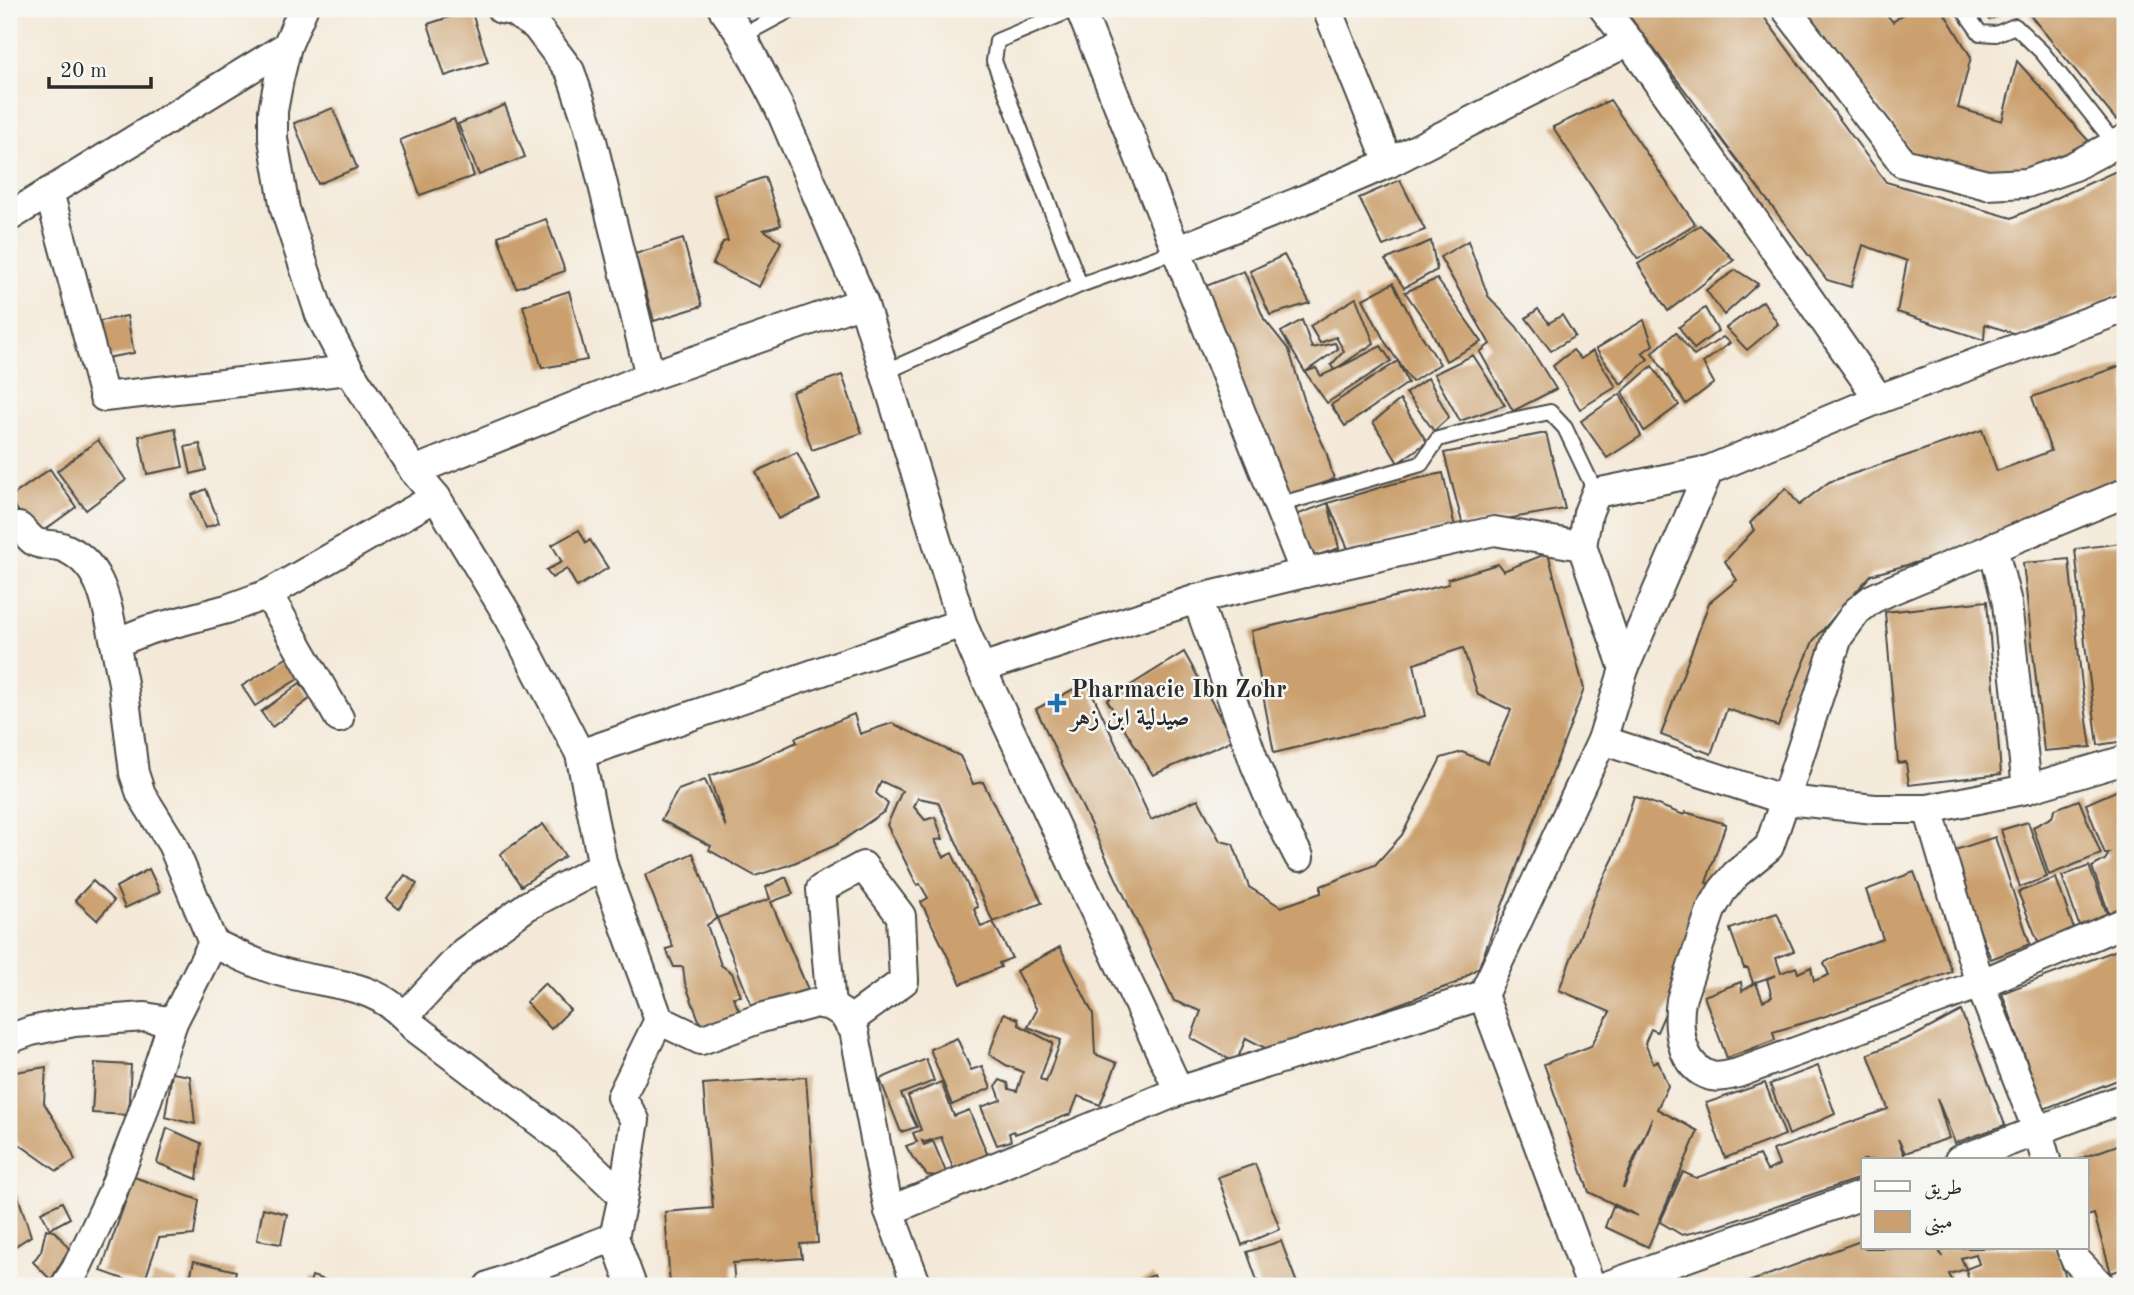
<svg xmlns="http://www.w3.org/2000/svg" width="2134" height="1295" font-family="'Old Standard TT',Amiri,serif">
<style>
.building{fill:#cba06e;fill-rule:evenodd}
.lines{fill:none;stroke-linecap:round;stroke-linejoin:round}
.lane-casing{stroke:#494845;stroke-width:18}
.street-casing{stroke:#494845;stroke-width:32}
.lane{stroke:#fff;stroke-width:14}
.street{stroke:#fff;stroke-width:28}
.poi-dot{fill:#1f6fb2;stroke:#f6f6f2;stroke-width:2.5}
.labels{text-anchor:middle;stroke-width:5;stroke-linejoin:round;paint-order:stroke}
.poi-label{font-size:24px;font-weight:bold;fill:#2b2b2b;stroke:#f6f6f2;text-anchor:start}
</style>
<rect width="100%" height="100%" fill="#f6f6f2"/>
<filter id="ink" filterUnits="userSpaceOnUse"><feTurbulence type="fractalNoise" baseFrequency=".0143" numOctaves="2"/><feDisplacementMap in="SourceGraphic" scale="14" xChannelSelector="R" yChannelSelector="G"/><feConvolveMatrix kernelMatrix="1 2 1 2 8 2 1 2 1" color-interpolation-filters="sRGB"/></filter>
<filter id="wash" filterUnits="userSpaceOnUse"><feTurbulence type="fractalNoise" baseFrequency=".00686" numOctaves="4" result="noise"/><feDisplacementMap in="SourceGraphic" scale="28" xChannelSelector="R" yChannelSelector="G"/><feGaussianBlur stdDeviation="1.57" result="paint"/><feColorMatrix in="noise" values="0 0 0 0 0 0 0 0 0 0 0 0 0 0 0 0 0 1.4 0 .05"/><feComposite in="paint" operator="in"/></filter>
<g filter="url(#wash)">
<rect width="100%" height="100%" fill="#f4e9d8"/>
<g id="blocks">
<!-- building -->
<g class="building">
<path d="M1624,9H1758L1886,182L2012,218L2125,167V292L2019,335L1985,324L1984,340L1897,312L1907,261L1863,245L1851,287L1827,280Z"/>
<path d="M1801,9H1882L1893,22L1910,9H1942L1971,57L1958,108L2002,121L2017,61L2095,148L2029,175L1996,177L1912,156L1900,134Z"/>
<path d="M1981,9H2013L1989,20Z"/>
<path d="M2025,9H2125V115L2116,120Z"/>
<path d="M471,10L488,62L445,76L428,24Z"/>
<path d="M1610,100L1695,224L1638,259L1553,127Z"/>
<path d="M505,105L525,157L479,175L458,124Z"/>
<path d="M333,108L357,168L318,184L294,123Z"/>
<path d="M454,119L474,176L420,195L400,140Z"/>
<path d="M765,177L781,225L764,230L781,242L759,287L713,264L723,242L728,241L714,195Z"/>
<path d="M1400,180L1425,230L1383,246L1359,198Z"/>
<path d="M546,219L565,271L516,288L498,236Z"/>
<path d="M1700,225L1734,260L1668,311L1638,264Z"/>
<path d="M683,239L702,306L654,321L635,254Z"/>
<path d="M1431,241L1437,270L1404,288L1385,260Z"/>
<path d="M1468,241L1488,296L1517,327L1556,389L1513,411L1480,352L1490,344L1440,257Z"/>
<path d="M1284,255L1310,303L1270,315L1250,271Z"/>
<path d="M1736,270L1758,284L1724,315L1706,290Z"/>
<path d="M1244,271L1264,319L1289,350L1307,409L1326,451L1334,479L1289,497L1201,288Z"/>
<path d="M1437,279L1482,342L1446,361L1431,330L1405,292Z"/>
<path d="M1393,283L1415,325L1440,364L1412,382L1385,342L1363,299Z"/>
<path d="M569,291L587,360L542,368L523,306Z"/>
<path d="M1356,298L1374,343L1334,370L1381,346L1391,361L1327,403L1305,372L1316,368L1321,376L1334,370L1331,365L1344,351L1336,337L1320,343L1310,326Z"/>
<path d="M1763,301L1778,324L1747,350L1726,328Z"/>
<path d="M1705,308L1718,331L1694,349L1679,327Z"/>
<path d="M1538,309L1549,323L1562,315L1575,336L1551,351L1526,318Z"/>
<path d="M127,316L134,353L106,358L100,321Z"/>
<path d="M1302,320L1312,348L1335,343L1338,349L1305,372L1281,332Z"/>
<path d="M1644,320L1653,345L1642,353L1648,359L1621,384L1596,349Z"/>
<path d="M1676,332L1694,356L1723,337L1730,343L1703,363L1714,383L1686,404L1652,353Z"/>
<path d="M1573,350L1581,359L1593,351L1616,387L1580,409L1553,366Z"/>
<path d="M1473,355L1505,405L1460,421L1434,374Z"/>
<path d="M1398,361L1408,383L1345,426L1331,405Z"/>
<path d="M2125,364V481L1975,546L1871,575L1813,641L1778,726L1727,709L1711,754L1661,735L1709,603L1737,580L1725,561L1754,530L1750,523L1786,488L1799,505L1829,482L1982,430L1997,471L2051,451L2032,397Z"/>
<path d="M1652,366L1679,405L1644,431L1622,392Z"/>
<path d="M842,375L862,433L812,450L792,392Z"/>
<path d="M1428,378L1449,417L1434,431L1406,393Z"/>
<path d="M1620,394L1641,436L1607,458L1581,421Z"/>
<path d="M1400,400L1427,442L1398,463L1373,422Z"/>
<path d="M175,428L183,467L147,474L139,436Z"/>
<path d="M1546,433L1565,509L1463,526L1444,453Z"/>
<path d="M98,440L126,480L86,510L57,471Z"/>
<path d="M200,444L206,470L191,474L185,447Z"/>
<path d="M797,452L820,499L778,519L756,472Z"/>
<path d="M50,469L76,507L36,536L9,498Z"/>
<path d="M1443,473L1455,527L1407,536L1349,551L1328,503L1392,484Z"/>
<path d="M206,489L219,523L205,528L192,495Z"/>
<path d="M1328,503L1339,548L1310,558L1296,515Z"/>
<path d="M579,530L586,543L590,540L608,568L577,587L567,569L552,578L546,570L562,562L552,545Z"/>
<path d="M2121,543L2125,570V741L2098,745L2085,644L2075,549Z"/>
<path d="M1548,553L1584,689L1479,967L1456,983L1271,1051L1246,1038L1236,1063L1191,1038L1201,1011L1174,1001L1036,709L1087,682L1151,820L1198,799L1220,841L1233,844L1249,887L1281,907L1321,893V886L1375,865L1402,835L1441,758L1462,752L1488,763L1511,710L1478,695L1463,648L1414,664L1425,716L1274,753L1251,631L1449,584L1448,579L1498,564L1503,571Z"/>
<path d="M2069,559L2082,686L2091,747L2044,751L2023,563Z"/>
<path d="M1987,601L2001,774L1909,785L1906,762L1898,763L1885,612Z"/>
<path d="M1184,652L1233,740L1153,775L1107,700Z"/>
<path d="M288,657L301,677L255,706L242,686Z"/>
<path d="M300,683L311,698L272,727L261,712Z"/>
<path d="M854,714L860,734L892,723L960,756L973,784L983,782L1042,903L993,922L938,802L918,798L914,807L925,820L935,817L943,839L935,840L938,847L944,857L952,853L978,907L974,909L981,927L993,922L1012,958L999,963L1001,967L961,984L921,902L928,898L920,884L917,885L887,825L902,791L881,781L876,793L888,804L885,811L834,846L789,865L755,876L709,850L711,846L661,820L678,790L705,780L726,827L709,776L751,763L797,742L795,738Z"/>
<path d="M2125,787V908L2111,919L2092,867L2105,860L2109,853L2105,854L2086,804Z"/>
<path d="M1634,796L1684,815L1685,812L1726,824L1706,883L1713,884L1678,983L1657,1032L1651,1029L1645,1043L1653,1063L1658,1061L1668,1086L1657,1109L1698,1131L1648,1247L1605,1227L1613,1206L1638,1216L1589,1192L1544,1064L1591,1046L1610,1012L1559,990L1595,896L1614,857ZM1652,1118L1624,1187H1623L1634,1159Z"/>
<path d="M2079,800L2101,854L2049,875L2033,827L2052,817L2055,809Z"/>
<path d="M2028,822L2047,877L2020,887L2001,830Z"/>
<path d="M543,824L565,856L521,886L500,854Z"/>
<path d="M1995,837L2030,944L1991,959L1949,852Z"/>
<path d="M693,853L717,918L707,925L721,965L732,973L741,996L733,997L741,1015L703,1031L685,983L683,967H674L666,949L673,947L645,875Z"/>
<path d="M2089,866L2109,919L2081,931L2062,876Z"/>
<path d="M149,869L160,892L125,908L116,887Z"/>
<path d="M1914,872L1952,972L1817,1019L1773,1032L1775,1040L1727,1058L1704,996L1741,982L1742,991L1756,983L1763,1001L1772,997L1767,979L1776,975L1753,983L1748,968H1744L1730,929L1777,913L1794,951L1776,958L1781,973L1796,967L1798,973L1811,967L1814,981L1829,975L1824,963L1840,954L1883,939L1866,890Z"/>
<path d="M405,875L417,884L399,909L387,899Z"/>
<path d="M786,877L793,894L771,902L809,992L755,1014L717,918L770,899L766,887Z"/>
<path d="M2056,878L2075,932L2039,944L2018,892Z"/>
<path d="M93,881L114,901L97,920L75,900Z"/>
<path d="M1060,947L1093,1014L1095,1054L1117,1063L1100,1105L1078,1096L1071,1114L1015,1134L1014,1131L1009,1133L1011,1141L997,1145L981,1107L1001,1100L996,1086L1000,1080L1008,1083L1009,1089L1017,1091L1023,1072L1006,1065L989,1054L1004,1013L1018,1019L1019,1025L1053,1043L1040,1079L1046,1082L1061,1040L1028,1027L1037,1010L1016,971Z"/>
<path d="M2125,947V1077L2044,1109L2002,993Z"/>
<path d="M545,983L570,1010L551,1029L526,1002Z"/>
<path d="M1961,1011L2005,1125L1955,1143L1937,1098L1949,1138L1905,1153L1898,1139L1906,1160H1863V1177L1713,1228L1682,1235L1660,1222L1683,1172L1696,1178L1759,1155L1767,1171L1779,1165L1773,1150L1888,1109L1868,1054L1916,1035Z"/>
<path d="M957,1038L971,1070L982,1066L991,1088L952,1105L930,1049Z"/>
<path d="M926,1059L934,1081L901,1094L917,1127L901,1132L880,1079Z"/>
<path d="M95,1063L131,1065L128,1115L92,1113Z"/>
<path d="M1818,1066L1835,1114L1789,1135L1770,1084Z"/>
<path d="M46,1067L44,1103L66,1139L75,1160L57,1171L9,1137V1073Z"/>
<path d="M172,1073L190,1076L195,1124L165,1117Z"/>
<path d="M806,1077L818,1243L800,1244L802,1258L733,1263L735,1286H670L665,1212L713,1208L703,1084Z"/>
<path d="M941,1082L954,1116L969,1110L989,1158L955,1173L941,1137L925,1142L922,1141L924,1145L933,1141L946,1172L938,1176L927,1175L913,1158L906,1146L917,1142L913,1133L921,1130L908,1096Z"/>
<path d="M1765,1083L1785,1135L1725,1158L1706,1103Z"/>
<path d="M167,1128L201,1143L197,1179L157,1163Z"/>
<path d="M2123,1143H2125V1268L2111,1273L2094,1214L2087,1216V1160H2076Z"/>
<path d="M1255,1164L1280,1229L1242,1245L1218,1177Z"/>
<path d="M134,1177L199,1200L194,1235L159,1238L143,1286L101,1271Z"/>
<path d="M12,1178L31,1236L9,1250V1180Z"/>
<path d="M62,1202L70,1218L50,1229L41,1212Z"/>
<path d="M263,1208L287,1214L281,1244L257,1240Z"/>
<path d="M46,1229L56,1232L69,1249L51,1280L33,1262L41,1251Z"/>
<path d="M1863,1240V1248H1938L1942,1257L1939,1248H2056L2066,1278L2046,1286H1970L1966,1269L1949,1274L1955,1286H1738ZM1976,1254L1979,1264L1966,1269L1961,1258Z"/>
<path d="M1281,1241L1298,1286H1259L1247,1252Z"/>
<path d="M194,1261L236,1271L232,1286H188Z"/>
<path d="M153,1275L176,1280L177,1286H149Z"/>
<path d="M1154,1275L1158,1286H1126Z"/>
<path d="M312,1276L333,1283L332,1286H309Z"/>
</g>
</g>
</g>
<g filter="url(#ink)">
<use href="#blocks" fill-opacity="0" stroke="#494845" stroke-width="2"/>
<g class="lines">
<!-- lane casing -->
<g class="lane-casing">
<g id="lane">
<path d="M1074,9L997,41L994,61L1080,285"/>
<path d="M1963,9L1980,33L1996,34L2015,26L2042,52L2115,144"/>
<path d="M742,36L792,9"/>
<path d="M885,372L1080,285L1178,250"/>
<path d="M1278,505L1421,464L1438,439L1507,421L1550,412L1565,428L1596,493"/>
</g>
</g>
<!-- street casing -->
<g class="street-casing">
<g id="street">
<path d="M303,9L287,46L279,79L273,111V139L285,209L320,315L349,370L414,471L436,497L510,619L580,754L603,866L659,1020L701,1040L761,1018L816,1003L831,1006L842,1013L854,1030L889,1211L917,1286"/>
<path d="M501,9L512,11L536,26L570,71L588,124L650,376"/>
<path d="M723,9L742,36L779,107L863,302L962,623L981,668L1179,1091"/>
<path d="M1080,9L1305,573"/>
<path d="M1327,9L1389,163"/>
<path d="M1604,9L1629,41L1879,399"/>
<path d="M1786,9L1903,163L1987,185L2027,183L2072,167L2125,139"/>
<path d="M49,192L104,397L349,370"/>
<path d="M9,217L287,46"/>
<path d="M1178,250L1298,202L1389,163L1629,41"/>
<path d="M414,471L650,376L863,302"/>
<path d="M19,527C24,531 30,539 35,542C43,546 54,544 62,547C103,562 107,607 115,643"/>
<path d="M1993,547L2007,603L2027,789"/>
<path d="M268,594L339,718"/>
<path d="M1197,599L1255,764L1274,809L1299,857"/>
<path d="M981,668L1197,599L1305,573L1494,531L1582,546"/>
<path d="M1624,669L1582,546L1588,513L1596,493L1709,470L1879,399L2125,308"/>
<path d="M1602,740L1785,800L1838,637L1857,611L1872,599L1889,591L2125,493"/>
<path d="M580,754L962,623"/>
<path d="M2125,760L2027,789L1928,809H1875L1785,800L1769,847L1736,874L1722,891L1711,910L1681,1000C1677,1027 1680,1067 1711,1076C1719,1078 1730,1075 1738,1073L1980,984L2125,922"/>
<path d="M1928,809L1980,984L2038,1132L2046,1160"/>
<path d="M213,943C232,952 252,962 272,969C327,988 374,977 414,1027L565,1141L623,1196"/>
<path d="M831,1006L821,889L863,866L901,916L904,981L848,1022"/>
<path d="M405,1016L464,952L527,906L603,866"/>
<path d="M9,1039L31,1031L74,1022L145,1017L173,1022"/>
<path d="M1959,1160L2125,1098"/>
<path d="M889,1211L1179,1091L1483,995"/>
<path d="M2071,1248L2075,1259L2101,1286"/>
<path d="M65,1286L76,1269L112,1193L139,1124L173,1022L213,943L172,844L141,794L134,773L123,683L115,643L148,630L227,609L268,594L436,497"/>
<path d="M489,1286L614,1237"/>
<path d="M632,1286L614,1237L623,1196L635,1120L621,1097L659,1020"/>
<path d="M1591,1286L1483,995L1602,740L1624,669L1709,470"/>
<path d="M1606,1286L1863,1195"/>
</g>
</g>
<!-- lane -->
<use href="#lane" class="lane"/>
<!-- street -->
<use href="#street" class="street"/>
</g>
</g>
<!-- markers -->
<path class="poi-dot" d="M1053.5 692.5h7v7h7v7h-7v7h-7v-7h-7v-7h7z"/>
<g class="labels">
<!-- poi labels -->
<g class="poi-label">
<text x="1071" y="697">Pharmacie Ibn Zohr<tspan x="1071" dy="28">صيدلية ابن زهر</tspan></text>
</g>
</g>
<!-- margin -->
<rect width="2134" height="1295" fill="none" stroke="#f6f6f2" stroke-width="35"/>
<!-- legend -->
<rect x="1861" y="1158" width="228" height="91" fill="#f6f6f2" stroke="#a5a5a2" stroke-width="2"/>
<rect x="1875" y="1181" width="35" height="10" fill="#ffffff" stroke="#a5a5a2" stroke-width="2"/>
<text x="1924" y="1194" font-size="21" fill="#2b2b2b">طريق</text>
<rect x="1875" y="1211" width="35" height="21" fill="#cba06e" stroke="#a5a5a2" stroke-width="2"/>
<text x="1924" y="1228" font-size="21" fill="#2b2b2b">مبنى</text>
<!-- scale -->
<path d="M49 77v10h102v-10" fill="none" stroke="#2b2b2b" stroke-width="3.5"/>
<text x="60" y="77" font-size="21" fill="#2b2b2b" stroke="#f6f6f2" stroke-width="5" paint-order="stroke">20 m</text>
</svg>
